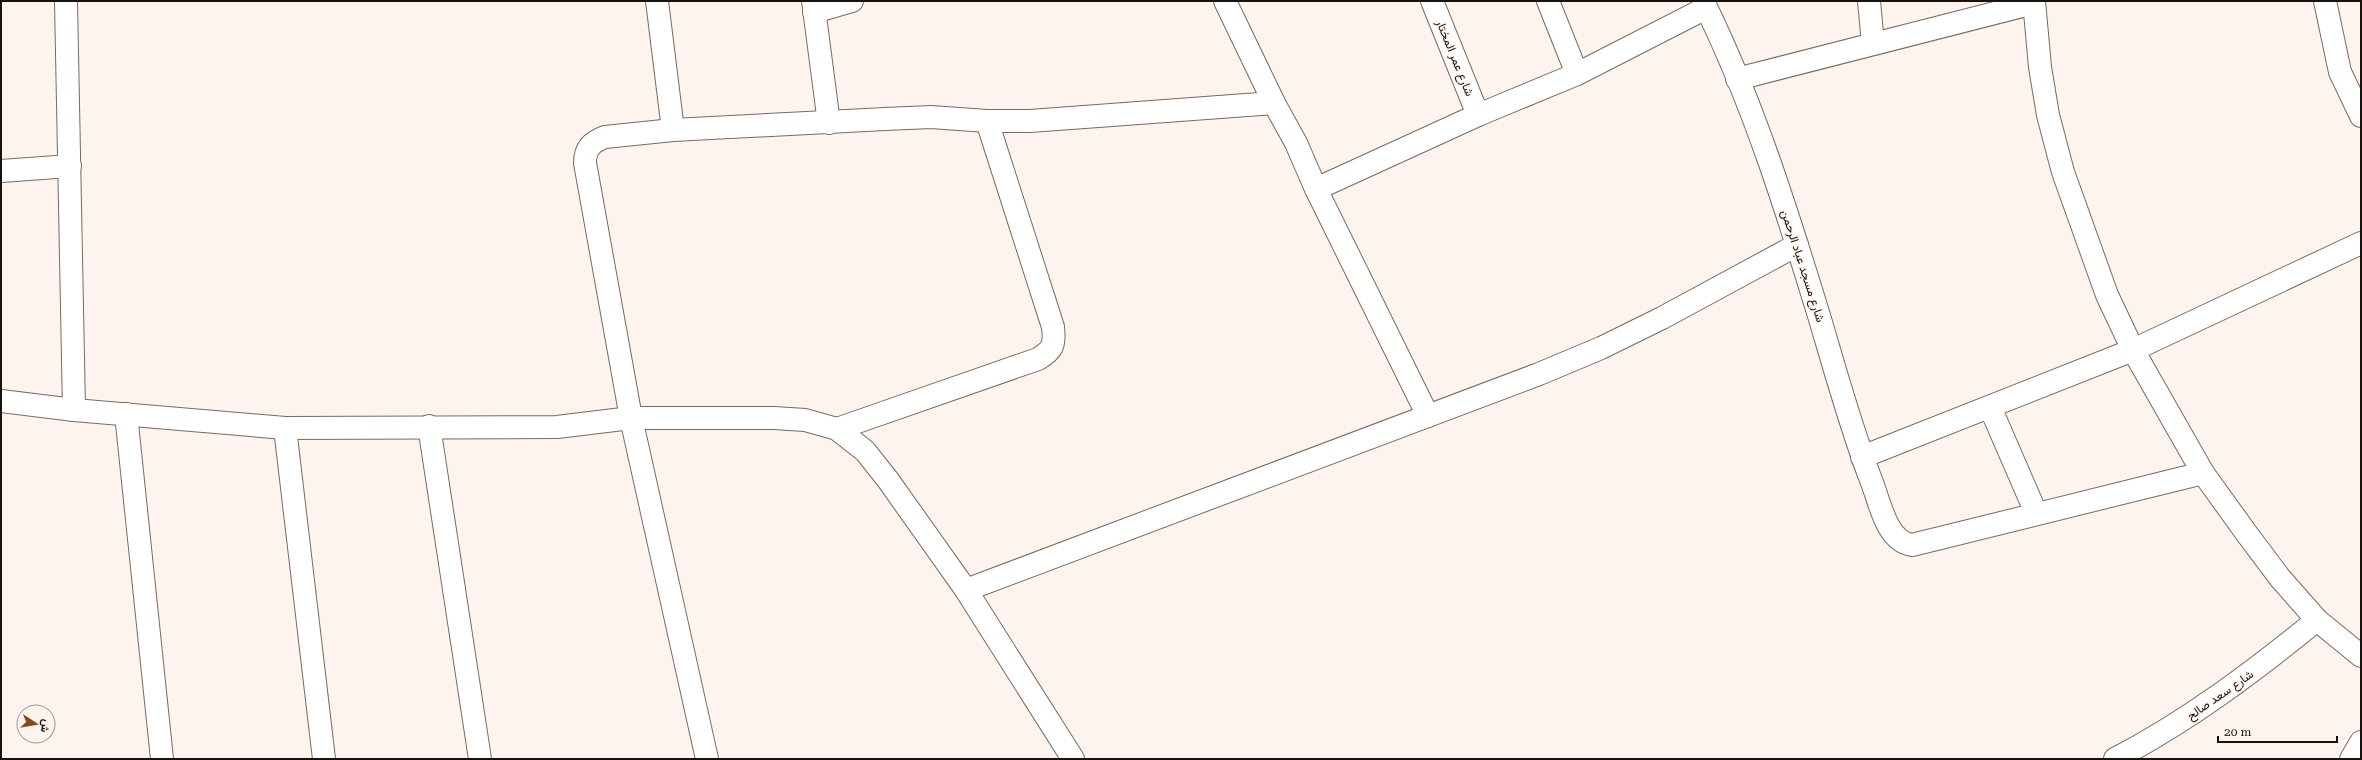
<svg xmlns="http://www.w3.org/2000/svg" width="2362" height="760" font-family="'Roboto Serif',Vazirmatn,serif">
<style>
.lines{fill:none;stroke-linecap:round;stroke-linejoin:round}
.minor-casing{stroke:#7c685e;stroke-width:24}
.minor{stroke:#fff;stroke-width:22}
.labels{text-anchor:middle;stroke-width:3;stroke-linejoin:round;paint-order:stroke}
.street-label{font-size:12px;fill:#19110d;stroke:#fef4ef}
</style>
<rect width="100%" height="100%" fill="#fef4ef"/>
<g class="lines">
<!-- minor casing -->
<g class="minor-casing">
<g id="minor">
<path d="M66,1L74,410"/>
<path d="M657,1L673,130"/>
<path d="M813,1L829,123"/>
<path d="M1225,1L1274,103L1296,143L1316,189L1428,416"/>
<path d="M1432,1L1478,115"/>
<path d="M1548,1L1577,74"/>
<path d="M1703,1C1753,102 1787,211 1820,319C1836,373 1851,428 1871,480C1880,502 1886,541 1912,545L2203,473"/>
<path d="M1869,1L1873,44"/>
<path d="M2034,1L2040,67L2048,115L2063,172L2107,295L2133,350L2203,473L2247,534L2280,578L2317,620L2361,656"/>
<path d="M2325,1L2340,72L2361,116"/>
<path d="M814,12L852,1"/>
<path d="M1737,79L2034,3"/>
<path d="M1,171L70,166"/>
<path d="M1316,189L1478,115L1577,74L1706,8"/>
<path d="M1,401L74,410L285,428L557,427L631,418H774L805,420L837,429L865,451L888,480L966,590L1073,759"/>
<path d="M1990,407L2036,513"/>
<path d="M126,414L162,759"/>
<path d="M429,426L480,759"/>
<path d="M285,428L324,759"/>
<path d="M837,429L1038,359C1053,350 1055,345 1053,327L987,121"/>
<path d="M1862,457L2133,350L2361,243"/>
<path d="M966,590L1539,374L1601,348L1662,318L1797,245"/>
<path d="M707,759L631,418L585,163C585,148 592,142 605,137L673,130L885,119L931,117L987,121H1030L1274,103"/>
<path d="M2115,759C2188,721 2253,672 2317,620"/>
<path d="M2351,759L2361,742"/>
</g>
</g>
<!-- minor -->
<use href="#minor" class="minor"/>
</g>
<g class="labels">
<!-- street labels -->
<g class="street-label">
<text transform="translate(1455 58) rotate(68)" y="4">شارع عمر المختار</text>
<text transform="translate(1803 266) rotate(72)" y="4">شارع مسجد عباد الرحمن</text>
<text transform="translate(2220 695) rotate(-35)" y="4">شارع سعد صالح</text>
</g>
</g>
<!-- border -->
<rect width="2362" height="760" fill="none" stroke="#19110d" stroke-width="4"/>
<!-- north arrow -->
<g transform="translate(36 724) rotate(102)"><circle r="19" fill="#fef4ef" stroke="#a29995"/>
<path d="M0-3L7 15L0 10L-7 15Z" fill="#894616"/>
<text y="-6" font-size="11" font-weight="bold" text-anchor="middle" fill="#19110d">ش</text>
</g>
<!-- scale -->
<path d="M2218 736v6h119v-6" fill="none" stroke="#19110d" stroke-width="2"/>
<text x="2224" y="736" font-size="12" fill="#19110d" stroke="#fef4ef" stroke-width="3" paint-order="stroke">20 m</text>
</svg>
